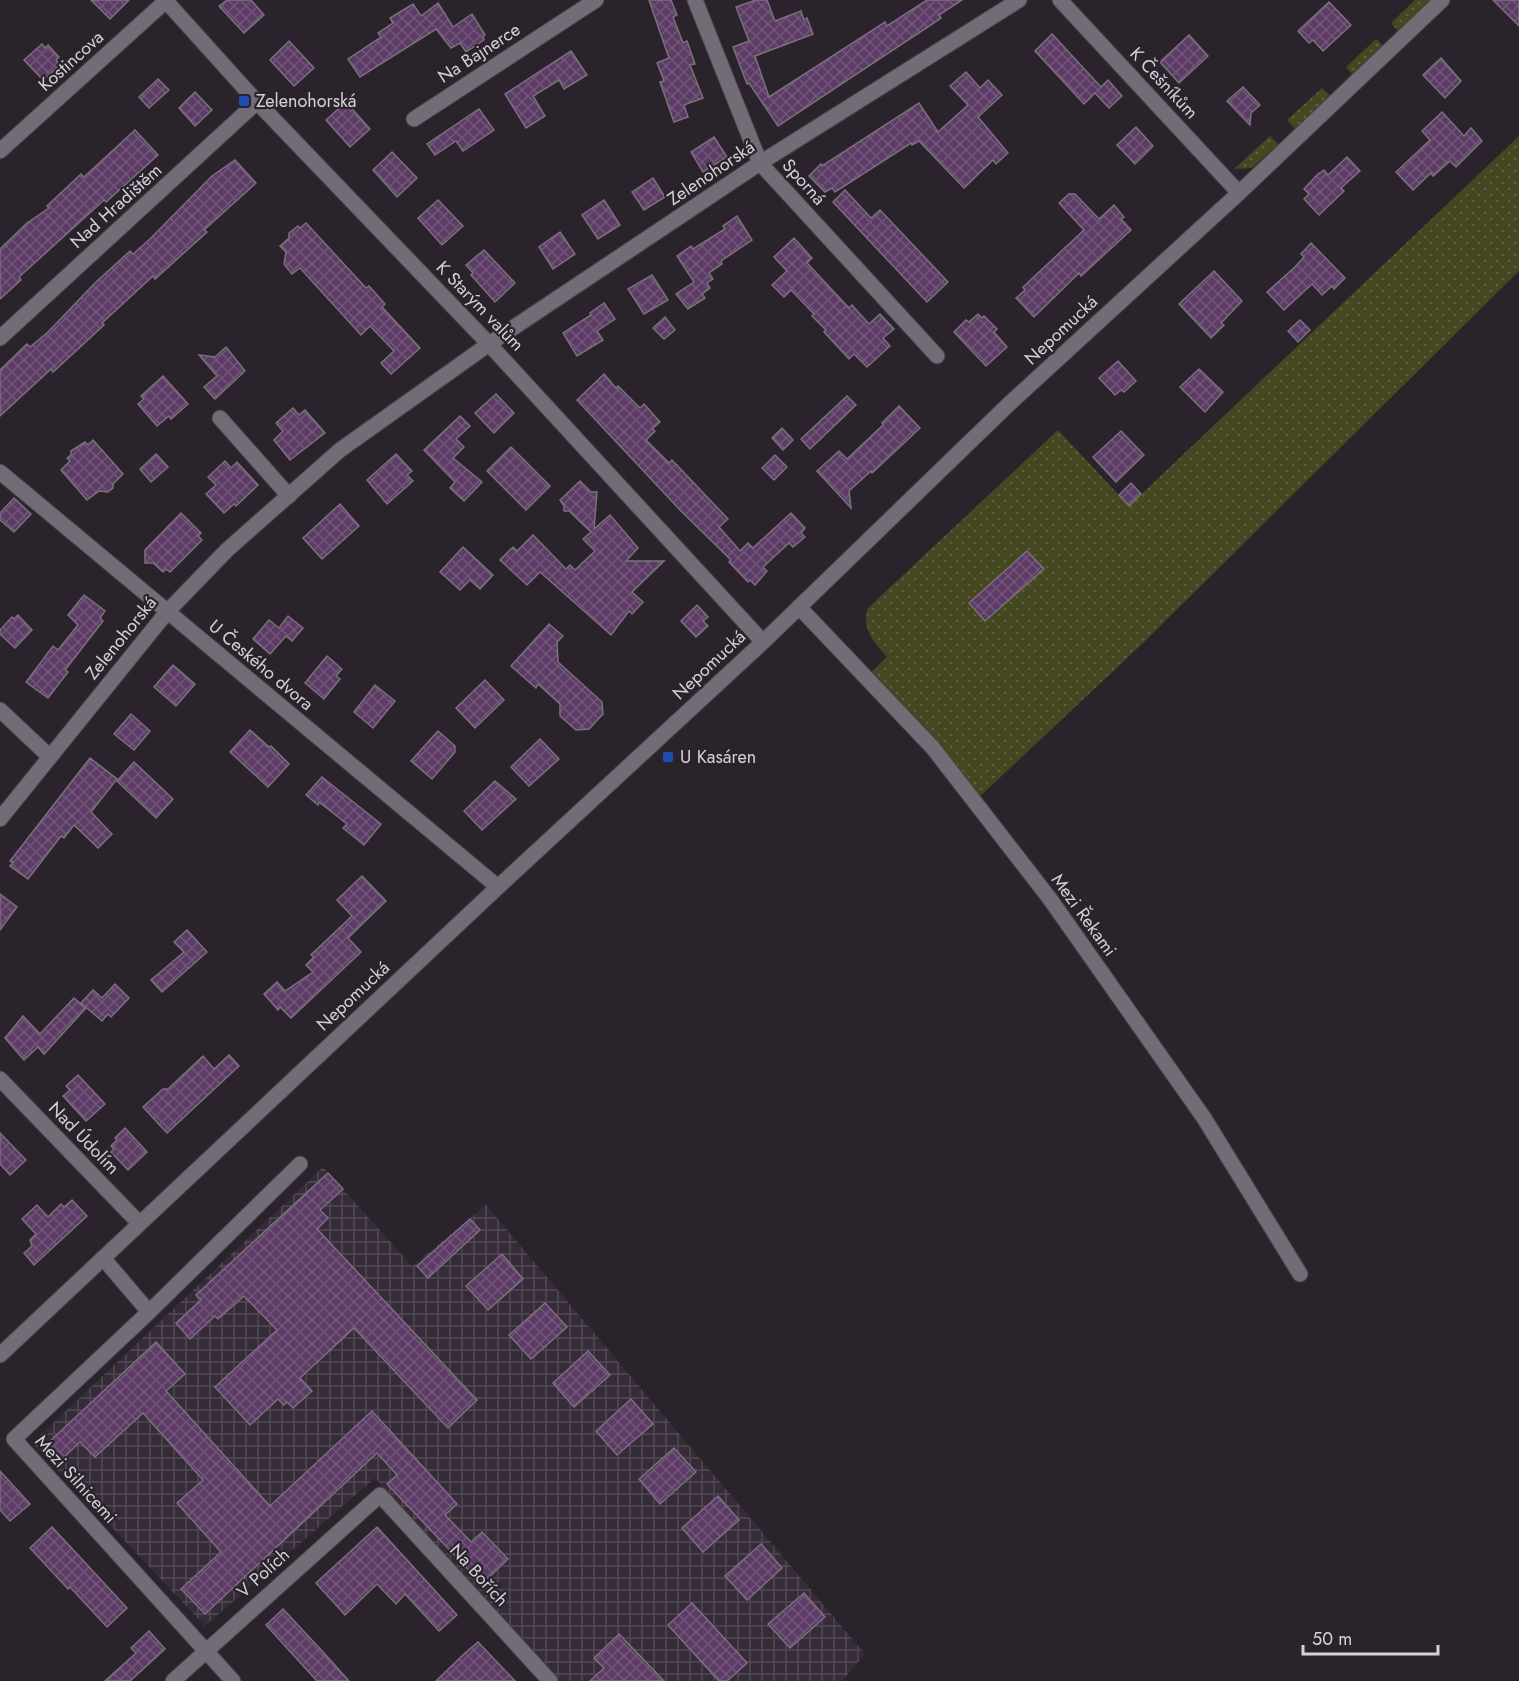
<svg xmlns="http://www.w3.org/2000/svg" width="1519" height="1681" font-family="Jost,sans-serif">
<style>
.industrial{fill:url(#industrial-grid)}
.grass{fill:url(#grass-dots)}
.building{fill:url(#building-cross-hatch);stroke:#79717b;stroke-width:1.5}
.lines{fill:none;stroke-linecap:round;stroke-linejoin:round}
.minor-casing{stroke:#453f47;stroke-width:17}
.tertiary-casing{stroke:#453f47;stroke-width:17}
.minor{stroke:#736b75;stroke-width:15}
.tertiary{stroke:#736b75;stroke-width:15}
.transit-dot{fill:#1a4fb4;stroke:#2a232c;stroke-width:2}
.labels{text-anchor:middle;stroke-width:4.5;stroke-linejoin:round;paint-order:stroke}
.street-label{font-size:18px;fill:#d5d1d7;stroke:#2a232c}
.poi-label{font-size:18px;fill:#d5d1d7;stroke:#2a232c;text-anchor:start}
</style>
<defs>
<pattern id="industrial-grid" width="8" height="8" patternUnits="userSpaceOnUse" patternTransform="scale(1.5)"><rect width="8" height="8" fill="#362b39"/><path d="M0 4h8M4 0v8" fill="none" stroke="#524955"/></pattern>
<pattern id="grass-dots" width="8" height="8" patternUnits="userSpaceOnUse" patternTransform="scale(1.5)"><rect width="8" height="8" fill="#454721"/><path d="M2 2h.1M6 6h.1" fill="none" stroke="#5f6040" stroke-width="1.8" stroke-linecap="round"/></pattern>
<pattern id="building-cross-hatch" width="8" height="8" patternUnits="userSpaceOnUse" patternTransform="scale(1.5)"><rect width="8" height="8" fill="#5c3b65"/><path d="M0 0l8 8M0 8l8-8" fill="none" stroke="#72567a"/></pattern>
</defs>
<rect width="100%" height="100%" fill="#2a232c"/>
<!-- industrial -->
<path class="industrial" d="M323,1167L412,1266L486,1205L865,1654L842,1681H559L375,1478L205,1626L32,1443Z"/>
<!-- grass -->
<g class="grass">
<path d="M1415,0H1431L1399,32L1391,23Z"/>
<path d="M1376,39L1384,47L1353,75L1346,67Z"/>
<path d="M1322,88L1330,96L1295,129L1287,120Z"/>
<path d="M1270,136L1278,144L1252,168L1234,169Z"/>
<path d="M1519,136V271L1142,644L974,802L865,678L887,657C874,641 861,630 868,608L1058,430L1129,506Z"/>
</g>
<!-- building -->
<g class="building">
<path d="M91,0H129L110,19Z"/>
<path d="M227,0H251L264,15L244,33L219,6Z"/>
<path d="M649,0H671L677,15L673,17L683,43L687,41L695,64L690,65L703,98L684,105L688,117L674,122L660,82L664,81L657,63L669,58Z"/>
<path d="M756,0H767L775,21L801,11L804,20L807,18L813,34L755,56L769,97L885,22L887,26L927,0H962L939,15L941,18L931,25L778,126L749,83L747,84L733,47L749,41L736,7Z"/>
<path d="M1493,0H1519V26Z"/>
<path d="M1329,2L1351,25L1323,51L1313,40L1309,43L1298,31Z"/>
<path d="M438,3L453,27L472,14L485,35L483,37L484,40L466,52L460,43L451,48L436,29L360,77L348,59L381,37L378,33L393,23L390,18L413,4L421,16Z"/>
<path d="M1052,34L1101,87L1108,80L1122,96L1109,108L1095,93L1084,104L1035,51Z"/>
<path d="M1189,35L1208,56L1179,83L1160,62Z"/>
<path d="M289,41L314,68L294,86L270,60Z"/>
<path d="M42,44L45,48L48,45L59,57L56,60L60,65L43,80L24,60Z"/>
<path d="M571,51L587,75L564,89L559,80L533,96L545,116L526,128L505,94Z"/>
<path d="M1441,58L1461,81L1445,98L1423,75Z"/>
<path d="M966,72L980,88L988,80L1002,95L978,117L1008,153L996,164L993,160L964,188L919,141L912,145L911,143L835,192L832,188L825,192L809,176L821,164L822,166L919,103L938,132L968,105L950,86Z"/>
<path d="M158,79L169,90L149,108L139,97Z"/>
<path d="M1243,87L1260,105L1251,113L1250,125L1227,101Z"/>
<path d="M195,92L212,110L195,126L179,108Z"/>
<path d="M346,102L370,129L350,147L326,120Z"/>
<path d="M479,109L494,130L463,151L456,141L435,155L427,144Z"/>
<path d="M1442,112L1464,136L1471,128L1482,141L1456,167L1450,161L1433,176L1431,173L1413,190L1396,172L1430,140L1422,131Z"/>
<path d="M1136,127L1153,146L1135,164L1117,145Z"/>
<path d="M135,130L158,155L106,202L104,200L19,277L21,280L0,299V249L27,223L49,208L47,206L81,174L84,177Z"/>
<path d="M714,137L727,157L703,172L691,152Z"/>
<path d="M392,152L417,178L397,197L373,170Z"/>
<path d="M1347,157L1360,171L1341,188L1344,191L1319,215L1304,199L1309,194L1304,189L1318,174L1324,170L1328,175Z"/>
<path d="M235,160L256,183L204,230L207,232L155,279L153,276L102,323L104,325L53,372L51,369L0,416V370L27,344L30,347L48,332L95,283L130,251L133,254L150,239L212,176Z"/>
<path d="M653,178L665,197L644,210L632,192Z"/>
<path d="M845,190L871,218L880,210L948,282L927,302L833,202Z"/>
<path d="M1069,194H1075L1099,219L1114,205L1124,217L1121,219L1131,230L1081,276L1079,273L1034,317L1016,298L1025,290L1023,287L1084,230L1059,203Z"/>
<path d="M438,200L463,226L442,245L418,218Z"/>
<path d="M604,200L620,225L598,239L582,215Z"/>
<path d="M737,216L752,240L721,261L722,264L709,273L713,279L707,283L710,288L702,294L705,298L688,309L676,294L694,282L677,256L691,246L693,249L725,229L723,226Z"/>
<path d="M306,223L366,288L369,286L385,304L382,307L420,348L391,374L381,363L394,351L370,326L361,335L300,268L292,274L284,264L286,252L280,246L289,238V233L298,226L300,228Z"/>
<path d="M560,232L575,254L553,269L539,247Z"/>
<path d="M794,238L812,258L807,263L849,308L852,305L869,324L880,314L894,329L883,338L890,346L867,367L854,354L849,359L824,332L826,330L812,316L814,314L791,290L784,297L772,285L787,271L774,257Z"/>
<path d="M1311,243L1345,278L1334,289L1332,286L1322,295L1312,284L1284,310L1267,292L1295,267L1304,257L1301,254Z"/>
<path d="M484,250L515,283L495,302L471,275L473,273L466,265Z"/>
<path d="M1214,271L1242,301L1221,323L1224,325L1211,338L1179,304Z"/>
<path d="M652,275L668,300L644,314L628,289Z"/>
<path d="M604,303L615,319L597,331L603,340L577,356L563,333L591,315L590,313Z"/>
<path d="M978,314L982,318L984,316L997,329L994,332L1007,347L986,366L954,332L966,320L969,322Z"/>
<path d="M665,317L675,330L664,339L653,328Z"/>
<path d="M1300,320L1310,330L1298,342L1288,331Z"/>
<path d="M226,347L245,371L215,399L204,387L217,376L199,355L215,357Z"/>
<path d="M1118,361L1136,381L1124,392L1121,390L1115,395L1099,378Z"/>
<path d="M1199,369L1223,392L1205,412L1180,387Z"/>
<path d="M604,374L616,388L618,386L640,408L644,404L660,422L652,429L655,431L646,440L669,463L672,460L728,519L719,527L740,551L748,543L753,548L791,513L805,528L801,533L805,537L793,547L789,543L763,567L767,571L755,585L750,580L748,582L729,562L731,560L681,511L577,400Z"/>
<path d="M163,376L188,404L171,419L169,416L157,426L138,404L144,399L141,396Z"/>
<path d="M496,394L514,413L494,433L475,413Z"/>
<path d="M847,396L856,405L810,449L801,439Z"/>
<path d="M899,406L920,428L872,473L871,471L849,491L851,508L817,471L839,451L847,459L883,425L882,423Z"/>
<path d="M293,408L299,415L305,410L325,433L290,460L274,440L283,431L276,423Z"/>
<path d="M460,416L470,426L456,439L464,447L453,458L482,482L464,501L450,488L455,482L424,450Z"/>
<path d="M782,428L793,440L783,450L772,438Z"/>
<path d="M1121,431L1144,455L1116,482L1093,457Z"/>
<path d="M93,440L123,474L113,484V488L108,492L99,491L87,500L61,470L70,461L67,458L71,455V451L85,442L88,445Z"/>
<path d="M511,447L550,486L526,510L487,471Z"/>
<path d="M156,454L168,467L151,482L140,469Z"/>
<path d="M396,454L412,471L407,475L413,481L387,504L367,480Z"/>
<path d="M775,455L787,467L774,480L762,468Z"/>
<path d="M225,461L231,468L237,462L258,485L236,506L234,504L224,513L206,494L216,485L208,477Z"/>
<path d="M580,481L591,492H597L594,529L610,515L638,548L626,561H664L632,592L643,602L632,614L629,611L611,635L540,572L527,585L500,560L513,547L517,551L533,535L566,569L570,565L575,570L595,551L583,539L591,532L569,511H564V506L560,500Z"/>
<path d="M1131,483L1141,494L1129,506L1119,495Z"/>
<path d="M14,498L31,514L14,532L0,520V513Z"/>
<path d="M340,504L359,526L322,559L303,538Z"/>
<path d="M181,513L201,533L198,536L202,540L170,572L166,569L163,572L153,563H145V550Z"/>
<path d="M463,547L493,575L480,589L470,580L460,590L440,572Z"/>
<path d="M1027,551L1044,569L985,621L969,603Z"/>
<path d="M84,595L105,611L100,618L103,621L65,670L68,672L48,698L26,682L53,646L58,650L78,625L68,615Z"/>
<path d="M697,605L708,617L703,621L708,626L696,637L681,621Z"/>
<path d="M18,615L32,630L15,648L0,634V630L12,617L14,619Z"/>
<path d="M288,616L303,628L292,641L286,636L270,654L253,639L269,620L279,628Z"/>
<path d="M549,624L563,636L557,642L558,662L602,702L603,714L589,729L576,730L560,716V704L538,684L536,688L511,666Z"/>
<path d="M327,656L342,669L336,676L340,679L324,699L305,683Z"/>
<path d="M173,665L195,684L176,706L154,687Z"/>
<path d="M485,680L504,700L475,728L456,708Z"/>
<path d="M375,685L395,701L373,728L354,712Z"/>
<path d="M131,714L150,731L134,750L114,734Z"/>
<path d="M250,730L269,747L271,746L289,764L268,787L230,752Z"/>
<path d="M438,731L455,746V752L432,779L411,761Z"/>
<path d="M540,739L559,759L529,786L511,767Z"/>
<path d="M90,758L117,779L91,812L112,834L98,848L74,825L64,838L61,836L28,879L10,866L13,862L10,861Z"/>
<path d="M134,762L173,799L156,818L117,781Z"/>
<path d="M322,777L381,824L364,845L343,828L347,824L319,802L318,805L306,795Z"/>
<path d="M495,781L516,799L482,830L464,811Z"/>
<path d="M362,876L386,901L348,938L361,952L291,1018L280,1007L278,1010L264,994L277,982L285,991L313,972L306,965L314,957L311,955L352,916L337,900Z"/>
<path d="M0,894L17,907L0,930Z"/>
<path d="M187,930L207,952L162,992L151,980L184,952L174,942Z"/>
<path d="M115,984L129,998L111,1017L108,1014L102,1021L81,1003L93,990L102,998Z"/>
<path d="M74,998L86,1008L44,1054L38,1047L24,1060L5,1038L23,1016L40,1034Z"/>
<path d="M229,1055L239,1066L167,1133L143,1107L163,1089H168L203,1056L214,1069Z"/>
<path d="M78,1075L105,1104L86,1121L63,1096L70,1090L66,1086Z"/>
<path d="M125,1128L147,1152L128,1170L111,1152L114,1149L111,1146L117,1140L115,1138Z"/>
<path d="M0,1133L26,1160L10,1175L0,1164Z"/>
<path d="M328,1173L343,1189L320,1210L328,1218L317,1229L477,1400L448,1428L354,1328L300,1378L312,1391L293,1408L287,1402L284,1405L278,1399L250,1425L215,1387L277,1330L244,1296L218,1319L215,1316L190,1339L176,1323L201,1300L196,1295Z"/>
<path d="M72,1200L87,1216L34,1265L24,1253L32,1246L30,1240L36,1234L22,1219L37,1205L48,1217L61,1204L64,1207Z"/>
<path d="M470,1219L480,1230L428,1278L417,1266Z"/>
<path d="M502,1254L523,1279L488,1310L466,1286Z"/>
<path d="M545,1303L567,1327L531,1359L509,1335Z"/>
<path d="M156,1342L185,1374L166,1391L270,1506L372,1411L457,1504L445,1515L471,1542L482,1532L508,1559L482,1584L387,1484L397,1475L377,1453L205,1614L181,1589L221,1552L177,1503L203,1480L143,1413L95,1457L80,1442L62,1459L48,1443Z"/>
<path d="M588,1351L610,1375L574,1407L553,1383Z"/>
<path d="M631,1399L653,1424L617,1455L596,1431Z"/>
<path d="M674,1448L696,1472L660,1504L639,1479Z"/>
<path d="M0,1471L30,1504L10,1521L0,1510Z"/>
<path d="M718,1496L739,1520L703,1552L682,1528Z"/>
<path d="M52,1527L127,1608L107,1627L70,1587L68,1589L30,1548Z"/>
<path d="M377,1527L457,1615L439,1631L405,1594L396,1604L377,1584L345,1615L316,1583Z"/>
<path d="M761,1544L782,1568L747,1600L725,1576Z"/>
<path d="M804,1593L825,1617L790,1648L768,1624Z"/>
<path d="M692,1603L747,1663L727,1681H719L668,1625Z"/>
<path d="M283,1609L324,1653L349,1681H317L266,1625Z"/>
<path d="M149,1631L165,1649L130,1681H105L136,1653L131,1648Z"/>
<path d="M619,1634L664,1681H590L604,1668L594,1658Z"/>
<path d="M478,1642L515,1681H436L465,1653Z"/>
</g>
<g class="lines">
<!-- minor casing -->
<g class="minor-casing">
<g id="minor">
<path d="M165,0L257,102L489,344L763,642"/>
<path d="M695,0L760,163L937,356"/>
<path d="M1060,0L1239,193"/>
<path d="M414,119L596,0"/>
<path d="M0,151L167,0"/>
<path d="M0,338L257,102"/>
<path d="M220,418L289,496"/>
<path d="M0,472L498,887"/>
<path d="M799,607L933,748L1050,899L1204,1118L1300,1274"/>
<path d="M0,710L50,757"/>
<path d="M0,819L167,612L227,550L340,450L489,344L760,163L1019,0"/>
<path d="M0,1079L139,1223"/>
<path d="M103,1258L149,1312L14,1439L233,1681"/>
<path d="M149,1312L300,1164"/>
<path d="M173,1681L380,1495L550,1681"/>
</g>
</g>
<!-- tertiary casing -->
<g class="tertiary-casing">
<path id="tertiary" d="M0,1355L498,887L763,642L1009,404L1239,193L1442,0"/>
</g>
<!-- minor -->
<use href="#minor" class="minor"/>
<!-- tertiary -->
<use href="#tertiary" class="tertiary"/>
</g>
<!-- markers -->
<g class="transit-dot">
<rect x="238" y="95" width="12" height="12" rx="3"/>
<rect x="662" y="751" width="12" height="12" rx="3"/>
</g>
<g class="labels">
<!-- street labels -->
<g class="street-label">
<text transform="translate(479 53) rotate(-33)" y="6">Na Bajnerce</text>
<text transform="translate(71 61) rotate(-42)" y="6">Kostincova</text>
<text transform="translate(1164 83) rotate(47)" y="6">K Češníkům</text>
<text transform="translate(711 173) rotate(-34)" y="6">Zelenohorská</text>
<text transform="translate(804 182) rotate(48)" y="6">Sporná</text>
<text transform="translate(116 206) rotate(-42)" y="6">Nad Hradištěm</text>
<text transform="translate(480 306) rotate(46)" y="6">K Starým valům</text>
<text transform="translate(1061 330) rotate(-43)" y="6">Nepomucká</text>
<text transform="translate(121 638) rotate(-51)" y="6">Zelenohorská</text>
<text transform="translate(261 665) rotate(40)" y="6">U Českého dvora</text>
<text transform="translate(709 665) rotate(-43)" y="6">Nepomucká</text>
<text transform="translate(1084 915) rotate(54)" y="6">Mezi Řekami</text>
<text transform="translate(353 996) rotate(-43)" y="6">Nepomucká</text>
<text transform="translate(84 1138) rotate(46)" y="6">Nad Údolím</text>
<text transform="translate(76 1479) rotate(48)" y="6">Mezi Silnicemi</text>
<text transform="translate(263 1573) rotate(-42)" y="6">V Polích</text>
<text transform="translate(479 1575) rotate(48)" y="6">Na Bořích</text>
</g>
<!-- poi labels -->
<g class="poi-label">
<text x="256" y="107">Zelenohorská</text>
<text x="680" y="763">U Kasáren</text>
</g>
</g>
<!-- scale -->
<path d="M1303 1645v9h135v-9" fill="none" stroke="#d5d1d7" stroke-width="3"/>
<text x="1312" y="1645" font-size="18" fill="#d5d1d7" stroke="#2a232c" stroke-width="4.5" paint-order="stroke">50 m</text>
</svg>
